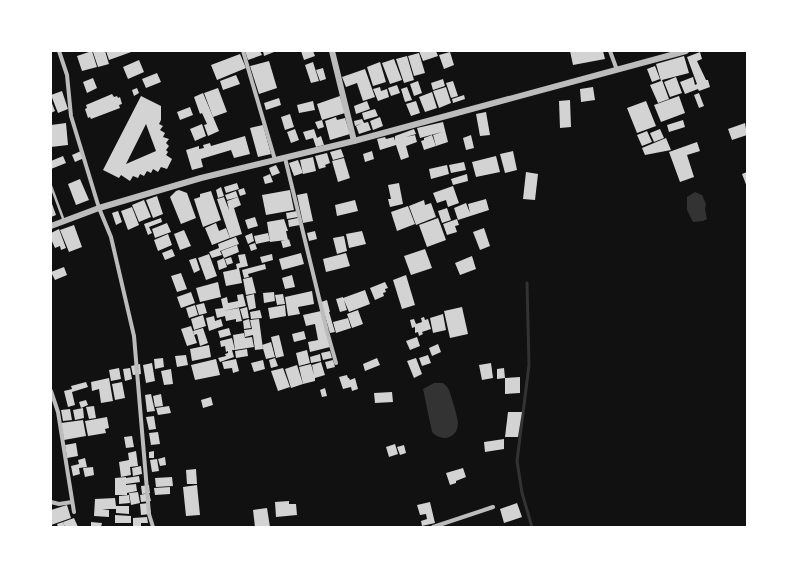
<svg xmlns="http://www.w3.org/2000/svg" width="798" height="578" font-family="Figtree,sans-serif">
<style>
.water{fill:#333}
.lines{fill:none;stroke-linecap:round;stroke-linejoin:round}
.stream{stroke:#333;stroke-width:3}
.building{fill:#d3d3d3;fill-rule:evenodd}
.service{stroke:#bcbcbc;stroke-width:2.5}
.minor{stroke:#bcbcbc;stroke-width:4}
.tertiary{stroke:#bcbcbc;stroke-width:6}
</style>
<rect width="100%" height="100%" fill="#111"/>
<!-- water -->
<g class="water">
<path d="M695,192L702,195L706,204L705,209L707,219L703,221L693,222L687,210V197Z"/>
<path d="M434,383H443C445,385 448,387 449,390C451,396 458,417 458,423C458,438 442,443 432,432L423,389Z"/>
</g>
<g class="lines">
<!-- stream -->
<path class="stream" d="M527,283L529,365L517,461L522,493L532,527"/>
</g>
<!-- building -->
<g class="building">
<path d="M92,51L97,67L82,71L77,56Z"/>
<path d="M97,51H105L109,64L98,67L93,52Z"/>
<path d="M106,51H134L109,60Z"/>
<path d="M245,51H260L262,55L248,60Z"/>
<path d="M263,51H273L274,52L264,56Z"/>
<path d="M301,51H313L315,56L304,60Z"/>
<path d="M419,51H436L438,56L423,61Z"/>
<path d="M570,51H603L605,59L573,65Z"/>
<path d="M450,52L454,65L444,69L439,55Z"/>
<path d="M700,52L702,59L697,61L706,80H708L710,87L699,91L698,89L685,94L680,82L693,77L695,85L697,84L687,57Z"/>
<path d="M419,53L425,73L414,76L408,56Z"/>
<path d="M240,54L246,68L217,80L211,65Z"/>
<path d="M407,56L414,80L404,83L396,59Z"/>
<path d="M684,56L689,73L662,80L669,99L658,103L650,85L661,81L656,64Z"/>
<path d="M394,59L402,80L390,84L382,63Z"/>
<path d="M139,60L144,72L128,79L123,67Z"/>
<path d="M269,61L277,88L259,94L250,66Z"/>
<path d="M313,62L319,81L311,83L305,65Z"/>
<path d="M380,62L386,82L373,86L367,67Z"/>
<path d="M655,66L660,79L652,82L647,69Z"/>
<path d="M323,68L326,79L320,81L316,70Z"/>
<path d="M365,69L375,97L363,101L357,83L346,87L342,77Z"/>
<path d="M157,73L161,82L146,88L142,79Z"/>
<path d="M236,75L240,84L223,90L220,81Z"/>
<path d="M676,77L682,93L670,97L664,82Z"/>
<path d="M93,78L97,88L87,93L83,82Z"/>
<path d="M443,79L445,86L433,90L431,83Z"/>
<path d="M418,81L422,93L414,96L410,84Z"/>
<path d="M453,81L458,96L451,98L446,83Z"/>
<path d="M397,85L400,93L391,96L388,88Z"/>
<path d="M380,87L381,91L387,89L389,97L378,101L373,89Z"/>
<path d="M407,87L412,100L405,102L401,89Z"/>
<path d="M446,87L451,103L439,108L433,91Z"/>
<path d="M593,87L595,100L581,102L580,89Z"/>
<path d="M137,88L139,93L134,96L132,90Z"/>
<path d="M218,88L227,112L213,117L204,93Z"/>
<path d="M62,91L68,109L58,113L51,95Z"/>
<path d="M432,92L437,108L425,112L419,97Z"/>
<path d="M203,93L219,131L208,136L204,125L207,124L202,113L200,114L194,97Z"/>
<path d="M699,93L704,106L699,108L694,95Z"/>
<path d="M112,94L114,97L117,96L118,98L120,97L122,104L119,105L120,108L91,119L90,117L88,118L85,109L87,108L86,105Z"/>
<path d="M464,95L465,99L453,103L452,99Z"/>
<path d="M141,96L161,106V120L159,124L163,126L160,130L165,133L163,137L169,139L166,143L169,146L166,150L168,152L166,155L172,159L167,169L161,167L158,172L153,169L151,173L147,171L144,176L140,174L138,178L133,176L130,181L121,175L119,178L103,170ZM146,124L156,151L126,164Z"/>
<path d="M340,96L345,113L322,120L317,104Z"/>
<path d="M679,96L685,113L661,122L654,105Z"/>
<path d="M279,98L281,105L266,110L264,103Z"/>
<path d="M570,100L571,127L560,128L559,101Z"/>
<path d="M51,101L55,111L51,113Z"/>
<path d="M313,101L315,110L299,113L297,105Z"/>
<path d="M367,101L370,109L356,114L354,106Z"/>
<path d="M416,101L420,113L411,116L406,104Z"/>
<path d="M646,101L656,126L637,133L627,108Z"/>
<path d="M190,107L193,115L180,120L177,112Z"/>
<path d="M375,109L378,116L364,120L362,113Z"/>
<path d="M486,112L490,135L480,136L476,114Z"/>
<path d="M290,114L294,127L285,130L281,117Z"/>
<path d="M336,117L337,120L345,118L350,134L330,140L325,121Z"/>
<path d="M380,117L383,126L373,130L370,121Z"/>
<path d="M362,119L364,123L368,122L371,130L359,134L356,126L362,123L355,126L354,121Z"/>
<path d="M322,120L324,127L318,129L315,122Z"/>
<path d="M683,120L685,127L669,132L667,125Z"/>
<path d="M443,122L448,142L436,146L433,135L442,132L420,138L417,128Z"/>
<path d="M66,123L68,145L51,147V125Z"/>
<path d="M745,123L747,135L732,140L728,129Z"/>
<path d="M202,124L206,136L195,141L190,129Z"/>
<path d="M263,125L271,154L258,157L250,128Z"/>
<path d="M295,129L299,140L291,143L287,132Z"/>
<path d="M314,129L317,138L321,136L324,145L316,147L313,138L306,140L303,132Z"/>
<path d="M414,129L416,134L406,137L415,135L417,142L406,146L409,157L401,160L396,145L380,150L377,139L385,137L386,139L394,137L395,141V136Z"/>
<path d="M660,129L664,138L654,142L650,133Z"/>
<path d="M647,131L652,142L642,146L637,135Z"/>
<path d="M432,135L436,146L424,150L421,141L424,140V138Z"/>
<path d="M471,135L474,148L466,150L463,138Z"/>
<path d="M245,136L250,154L234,158L231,150L201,159L203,167L192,170L186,150L199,146V149L204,148L203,145L210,143L211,146Z"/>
<path d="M666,138L671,150L645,155L642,148Z"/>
<path d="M697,142L700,151L687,155L694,177L680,182L669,152Z"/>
<path d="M341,149L344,157L333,160L330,152Z"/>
<path d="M81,151L84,158L75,162L72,155Z"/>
<path d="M372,151L374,159L365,162L363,154Z"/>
<path d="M513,151L517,170L505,173L500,154Z"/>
<path d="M327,153L330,163L325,165L326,167L319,169L315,156Z"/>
<path d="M63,156L66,163L51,169V161Z"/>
<path d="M496,156L500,172L476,177L472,162Z"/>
<path d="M313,157L316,171L303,174L300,160Z"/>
<path d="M344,158L350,178L338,182L332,161Z"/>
<path d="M298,160L303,173L294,176L289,163Z"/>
<path d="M464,162L466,170L451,173L449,165Z"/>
<path d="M276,165L280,173L272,176L269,168Z"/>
<path d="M447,165L449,174L431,179L429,169Z"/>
<path d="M526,172L538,174L535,200L523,199Z"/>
<path d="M747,172V187L742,174Z"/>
<path d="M270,174L273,182L265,184L263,177Z"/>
<path d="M467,174L468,181L453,185L451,179Z"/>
<path d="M80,179L89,200L76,205L68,184Z"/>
<path d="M237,183L239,189L226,193L224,187Z"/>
<path d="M399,183L403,204L390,207L388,199H391L388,185Z"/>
<path d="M453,186L459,203L448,207L446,200L437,203L433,193Z"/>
<path d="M221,187L224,196L218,198L216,190Z"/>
<path d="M244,188L246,194L240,196L238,190Z"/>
<path d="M179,190L187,193L196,218L181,224L170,197L176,191Z"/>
<path d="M290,190L294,210L266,215L262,195Z"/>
<path d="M211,191L221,220L203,227L194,199L200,197V194Z"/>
<path d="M236,191L238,197L227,200L225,195Z"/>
<path d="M307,193L313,221L303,223L297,195Z"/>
<path d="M157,196L163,214L153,218L146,200Z"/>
<path d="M224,197L229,210L227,201L238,197L241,205L234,208L242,234L230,238L217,199Z"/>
<path d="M486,199L489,210L458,220L454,208L466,203L470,213L468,204Z"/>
<path d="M144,200L151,217L139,222L132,205Z"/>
<path d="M355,200L358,211L337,216L335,205Z"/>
<path d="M424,200L425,205L431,203L436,217L416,225L409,206Z"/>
<path d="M51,201L56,215L51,217Z"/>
<path d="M408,206L415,224L397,231L391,212Z"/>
<path d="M132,207L139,225L128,230L121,211Z"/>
<path d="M447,208L451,220L442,223L438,211Z"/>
<path d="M118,211L122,222L116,225L112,213Z"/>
<path d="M297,211L298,217L287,219L286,213Z"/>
<path d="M255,217L258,226L248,229L245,220Z"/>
<path d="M161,218L162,222L149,227L152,233L148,235L144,224Z"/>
<path d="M298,218L300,225L289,227L288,220Z"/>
<path d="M438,218L446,240L427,247L419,225Z"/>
<path d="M284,219L288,231H286L288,240L289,239L291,246L283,248L281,241L286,240L270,242L267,222Z"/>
<path d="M457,219L459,225L455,226L457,232L447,235L443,224Z"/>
<path d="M167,223L171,232L155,238L152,229Z"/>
<path d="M216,223L219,231L226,228L230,238L212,245L205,228Z"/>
<path d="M74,225L82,247L69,252L60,230Z"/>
<path d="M484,228L490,246L480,250L473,232Z"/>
<path d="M59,229L66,248L61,250L60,246L55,248L51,239V233Z"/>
<path d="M184,230L191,246L180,250L174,234Z"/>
<path d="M315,231L317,239L309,241L307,233Z"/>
<path d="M362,231L366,244L349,248L346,234Z"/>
<path d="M252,233L254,241L248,244L245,236Z"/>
<path d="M268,233L270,241L256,244L254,236Z"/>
<path d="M168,234L172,245L158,251L154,240Z"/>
<path d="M344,236L347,251L337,254L333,238Z"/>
<path d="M236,237L239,244L220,251L222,255L212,258L209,252L219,248L218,244Z"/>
<path d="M255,243L257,249L251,251L249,245Z"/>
<path d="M237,245L239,252L224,258L221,251Z"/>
<path d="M172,249L175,256L165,260L162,253Z"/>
<path d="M425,249L432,268L411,275L404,256Z"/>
<path d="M301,253L304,264L282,270L279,259Z"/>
<path d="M346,253L350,266L326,272L323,259Z"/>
<path d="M209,254L217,276L206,280L198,258Z"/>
<path d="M245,254L248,266L239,268L242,283L226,286L223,272L237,269L236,264L240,263L238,255Z"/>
<path d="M272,254L273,260L262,263L260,257Z"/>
<path d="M472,256L476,269L460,275L455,263Z"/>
<path d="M231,257L233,263L227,265L225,259Z"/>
<path d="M196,258L200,270L194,273L189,260Z"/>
<path d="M224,258L227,267L219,270L217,261Z"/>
<path d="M265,264L266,269L248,274L249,277L244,278L242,270Z"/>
<path d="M64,267L67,275L55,280L51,272Z"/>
<path d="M181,273L187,289L177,292L171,276Z"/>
<path d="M292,275L295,287L285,289L282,278Z"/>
<path d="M406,275L415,305L402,309L393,280Z"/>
<path d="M252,277L256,293L246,295L243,279Z"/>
<path d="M218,282L221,297L200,302L196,288Z"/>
<path d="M385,282L388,288L385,289L386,292L383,293L384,296L375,300L370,288Z"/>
<path d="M365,290L370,304L349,312L344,300L347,310L340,312L336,299L343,297V298Z"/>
<path d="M312,291L314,304L298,307L300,314L288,316L285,297Z"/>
<path d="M191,292L195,303L181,308L177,297Z"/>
<path d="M274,292L275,301L264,303L263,293Z"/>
<path d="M243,294L246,306L223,311L239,308L242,321L236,322V319L226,321L225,316L217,318L215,309L223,308L221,299L227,297L228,303L238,301L237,295Z"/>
<path d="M254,294L256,308L249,310L246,296Z"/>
<path d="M283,294L285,304L277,305L275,295Z"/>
<path d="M327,300L330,312H329L335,332L330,333L321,302Z"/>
<path d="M204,303L207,313L199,315L196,305Z"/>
<path d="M195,305L198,315L189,318L186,308Z"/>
<path d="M285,305L286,316L270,319L268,308Z"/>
<path d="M247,307L249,318L243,319L240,309Z"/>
<path d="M462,307L468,334L450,338L444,311Z"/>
<path d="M260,310L262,318L251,319L250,312Z"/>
<path d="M358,310L363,324L352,328L347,314Z"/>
<path d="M321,311L330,347L310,352L308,342L318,340L315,324L306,326L303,315Z"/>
<path d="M443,314L446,330L433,333L430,318Z"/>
<path d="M203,315L206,326L194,330L191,319Z"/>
<path d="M214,316L215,321L221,319L223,326L209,331L206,318Z"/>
<path d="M424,317L425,320L428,319L431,329L422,332L423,334L419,336L418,332L415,333V327L412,328L410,320L414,319L416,324L422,322L421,318Z"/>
<path d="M348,318L351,328L336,333L333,322Z"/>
<path d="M249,319L251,328L244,329L243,321Z"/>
<path d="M259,319L263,349L255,350L253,335L245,337L244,330L252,329L250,320Z"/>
<path d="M191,326L197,343L187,346L181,329Z"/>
<path d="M203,328L208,343L200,346L197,334L194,335L193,331Z"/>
<path d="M229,328L231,335L220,338L218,331Z"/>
<path d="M304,331L306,339L294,342L292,334Z"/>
<path d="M244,333L245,338L252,337L254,347L235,350L233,335Z"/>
<path d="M279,335L284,356L276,358L271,337Z"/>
<path d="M417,337L420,346L410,350L406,341Z"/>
<path d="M232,338L235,350H232L234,357L220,362L218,358L226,356L225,354L228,353V351L226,352L225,346L221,347L220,341Z"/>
<path d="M271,342L275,357L266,359L262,345Z"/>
<path d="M438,344L441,352L432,356L429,348Z"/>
<path d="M209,345L211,357L192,361L190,349Z"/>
<path d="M247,349L248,356L236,358L235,351Z"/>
<path d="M307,350L310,363L299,366L296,353Z"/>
<path d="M330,351L332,358L323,360L321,353Z"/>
<path d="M320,354L321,361L311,363L310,357Z"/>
<path d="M186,355L188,365L177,367L175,356Z"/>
<path d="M428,355L431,363L422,366L419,358Z"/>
<path d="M163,358L164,367L155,369L154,359Z"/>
<path d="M275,358L278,366L271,368L269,360Z"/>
<path d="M377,358L380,365L365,371L363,364Z"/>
<path d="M416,358L422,374L414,378L407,361Z"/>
<path d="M216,359L220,375L195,380L191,365Z"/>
<path d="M236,359L239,371L233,373L232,368L224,369L222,362Z"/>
<path d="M263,360L265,369L254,372L251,363Z"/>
<path d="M333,360L335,367L327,369L325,362Z"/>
<path d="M321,362L325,375L315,378V381L303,384L299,367L311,364L314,375L312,365Z"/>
<path d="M152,363L155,381L146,383L143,365Z"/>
<path d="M491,363L493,378L482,380L479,365Z"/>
<path d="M140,364L141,374L133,375L131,366Z"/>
<path d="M297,365L303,384L291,388L285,369Z"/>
<path d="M119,368L121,379L111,381L109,370Z"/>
<path d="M130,368L132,379L125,381L123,369Z"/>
<path d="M283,368L290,387L278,391L271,371Z"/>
<path d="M504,368L505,378L497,379V369Z"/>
<path d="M171,369L173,384L164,385L161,371Z"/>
<path d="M347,375L348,378H349L350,380L355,378L358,389L352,391L351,387L343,389L339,377Z"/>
<path d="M520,377V393L505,394V378Z"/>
<path d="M109,378L113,401L101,403L99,389L92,391L91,382Z"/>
<path d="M86,382L88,387L72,392L75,405L68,407L64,391L72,389L71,386Z"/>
<path d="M122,382L125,398L115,400L112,384Z"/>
<path d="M325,388L327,396L322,397L320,390Z"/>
<path d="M392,392L393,402L375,403L374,393Z"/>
<path d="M151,394L155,411L147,412L145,395Z"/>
<path d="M161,394L163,406L155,407L153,396Z"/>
<path d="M211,397L213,405L203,408L201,400Z"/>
<path d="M86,400L88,405L81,408L79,402Z"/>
<path d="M94,406L96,418L89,419L86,407Z"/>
<path d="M169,406L171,413L158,415L156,408Z"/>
<path d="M83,408L84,418L75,420L73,410Z"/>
<path d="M70,409L72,420L63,421L61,410Z"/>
<path d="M508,412H522L518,437H505Z"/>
<path d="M154,416L156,429L149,430L146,417Z"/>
<path d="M107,417L109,428L105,429L106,433L88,436L85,421Z"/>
<path d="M83,420L86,436L64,440L61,423Z"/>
<path d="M158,432L160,444L151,445L149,433Z"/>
<path d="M132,436L134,447L126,448L124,437Z"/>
<path d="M504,439V449L485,452L484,442Z"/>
<path d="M76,443L78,456L67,458L65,445Z"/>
<path d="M395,444L398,454L389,457L386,447Z"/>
<path d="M404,445L406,453L400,455L397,447Z"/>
<path d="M136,451L138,466L130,467L131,475L121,477L119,462L129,460L128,453Z"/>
<path d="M154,451V458H149V452Z"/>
<path d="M165,457L166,465L160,466L158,459Z"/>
<path d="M85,458L87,467L79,468L80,474L73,476L71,466L79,464L78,460Z"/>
<path d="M157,459L159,471L152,472L150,460Z"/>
<path d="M141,466L142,474L133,476L132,468Z"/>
<path d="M93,467L94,475L85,477L83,468Z"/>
<path d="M463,468L466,477L456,481V483L450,485L446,473Z"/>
<path d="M196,469L197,484H187L186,470Z"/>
<path d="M139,476L140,482L126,484V485L136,484L137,491L127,493V495H115V478L126,477V478Z"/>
<path d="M172,477L173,486L156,487L155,478Z"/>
<path d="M149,485L150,493L142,494L141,486Z"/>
<path d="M197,485L200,515L186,516L183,487Z"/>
<path d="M170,487V494L155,495L154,488Z"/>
<path d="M138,492L140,503L131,505L129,493Z"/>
<path d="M149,493L151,501L141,502L140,495Z"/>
<path d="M129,495L130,503L119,504V496Z"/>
<path d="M115,498L116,506H129V514L116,513V509H102L109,510V517L94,516L95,499Z"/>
<path d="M289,501V504H296L297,515L276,517L275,502Z"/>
<path d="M430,502L435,523L422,526L421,521L427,519L426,514L420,515L417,505Z"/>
<path d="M149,503L151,514L141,515L140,504Z"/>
<path d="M517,503L522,517L504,523L500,509Z"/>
<path d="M67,505L71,518L51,525V510Z"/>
<path d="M267,508L270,527H255L253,510Z"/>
<path d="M115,515L131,516V523H115Z"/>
<path d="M147,517L148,523H141V527H133V518Z"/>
<path d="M74,518L78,527H65L63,522Z"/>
<path d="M63,522L65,527H58L57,524Z"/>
<path d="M91,522L102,523L101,527H91Z"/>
</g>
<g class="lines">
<!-- service -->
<path class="service" d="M51,186L64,221"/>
<!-- minor -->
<g class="minor">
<path d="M59,51L67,75L71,116L99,208L111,237L134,336L149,514L153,527"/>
<path d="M243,51L275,160"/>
<path d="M610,51L617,70"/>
<path d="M285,158L327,331L336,363"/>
<path d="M51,391L58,412L74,512"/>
<path d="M51,502L59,504L72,502"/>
<path d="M433,527L493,507"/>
</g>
<!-- tertiary -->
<g class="tertiary">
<path d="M332,51L354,141"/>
<path d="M51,226L99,208L201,178L354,141L686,51"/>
</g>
</g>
<!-- border -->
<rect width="798" height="578" fill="none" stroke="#ffffff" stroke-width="104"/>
</svg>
